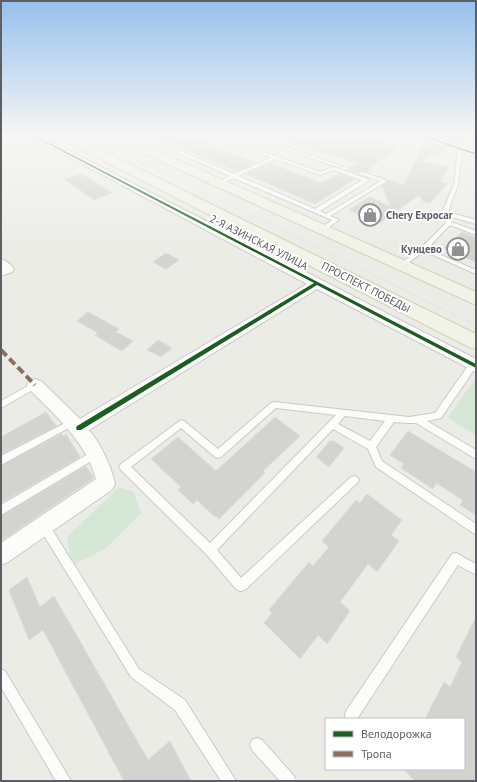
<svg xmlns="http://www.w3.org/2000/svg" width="477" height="782" font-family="'PT Sans',sans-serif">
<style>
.green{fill:#d5e8d6}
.building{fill:#d3d3d0;stroke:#dcdbd6}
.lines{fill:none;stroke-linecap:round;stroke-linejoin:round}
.service-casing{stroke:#c9c9c9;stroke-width:2}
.minor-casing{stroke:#c9c9c9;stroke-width:2}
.primary-casing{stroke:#d3d1b6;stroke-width:2}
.service{fill:#fcfcfb;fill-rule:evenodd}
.minor{fill:#fcfcfb;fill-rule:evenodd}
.primary{fill:#f2f3e8;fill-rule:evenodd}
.tram{stroke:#e3e4e3;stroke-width:1}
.quiet{stroke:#8d6e63;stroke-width:4;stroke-dasharray:8 4;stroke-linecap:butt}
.cycleway-casing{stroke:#fff;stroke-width:3}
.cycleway{fill:#1b5e20;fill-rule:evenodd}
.labels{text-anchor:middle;stroke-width:4;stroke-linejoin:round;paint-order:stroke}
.far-poi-label{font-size:11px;font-weight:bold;fill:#5d5f65;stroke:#fff;text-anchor:start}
.far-street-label{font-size:11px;fill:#5d5f65;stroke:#fff}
</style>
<rect width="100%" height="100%" fill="#ecece7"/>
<!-- green -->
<g class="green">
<path d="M475,379H476V436L448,417Z"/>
<path d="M119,487L134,492L141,513L105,549L71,566L67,537Z"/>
</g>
<!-- building -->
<g class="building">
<path d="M152,136H189L257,163L237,171Z"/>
<path d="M292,136H365L400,147L369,167L286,141Z"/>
<path d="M435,136H474L458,144Z"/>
<path d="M425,140L448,148L420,161L448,167L440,182L447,184L430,203L423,201L419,195L380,223L349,210L369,197L390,206L382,186L388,180L378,176L404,185Z"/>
<path d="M270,163L321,183L339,174L355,179L315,204L246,174Z"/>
<path d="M356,164L372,169L367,172L359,170L358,174L346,170Z"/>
<path d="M82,174L112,193L94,200L64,179Z"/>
<path d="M462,232L476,238V262L444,248Z"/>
<path d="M166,253L179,260L166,269L153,262Z"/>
<path d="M88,312L119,329L116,332L133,341L122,351L108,343L95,335L98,333L77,321Z"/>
<path d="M158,340L172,348L161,357L147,350Z"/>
<path d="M46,412L56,426L1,454V437Z"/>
<path d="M275,417L300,436L263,471L265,473L219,519L216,516L215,517L197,500L193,504L178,490L181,487L151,459L178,437L216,471Z"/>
<path d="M408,431L476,472V515L460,505L463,500L436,483L433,489L401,468L404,464L390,455Z"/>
<path d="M62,434L63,436L66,434L80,457L1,503V466Z"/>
<path d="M330,441H334L344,448L329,467L316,457Z"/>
<path d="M86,466L94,478L1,541V516Z"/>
<path d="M367,494L402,520L391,535L399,541L377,572L368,564L340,602L350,611L327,644L318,635L300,659L264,623L272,613L269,610L309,562L313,566L329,547L322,541L356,500L360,503Z"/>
<path d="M27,577L40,607L54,596L148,760L170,741L191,781H124L43,630L29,640L9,590Z"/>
<path d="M476,617V781H415L403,769H464V719H425L444,682L450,687L462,662L456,657Z"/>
</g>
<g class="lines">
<!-- service casing -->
<g class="service-casing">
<g id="service">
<path d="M140,136H146L234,174L271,158L213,136H219L320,172L333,167L368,179V181L320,211L326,214L381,181L359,174V172H363L387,181L330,216L339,220L322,232L319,230L320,229L332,220L234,178L221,184H217V182L230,176ZM275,159L320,175L333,170L362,180L315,209L238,176Z"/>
<path d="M252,136H258L275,142L286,136H291L278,144L342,166L338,167L273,145Z"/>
<path d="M460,149L462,150L458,184L448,212L476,220V224L449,216L451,222L476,231V235L450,225L427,249L476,270V274L424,251L403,267H399V265L421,248L446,223L442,213L454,184L458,150Z"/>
<path d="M473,362L476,364V367L441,418L427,421L476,450V459L416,423H409L394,422L376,447L382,461L476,524V535L376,467L368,449L333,429L217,550L241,578L351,477L354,476L357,477L359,480L357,483L245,590L241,591L237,590L206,554L121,470L119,467L121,464L181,420L184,421L218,449L271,403L274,402L409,417L435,413L470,363ZM276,408L336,415L210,543L131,467L181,428L215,457L218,458L221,457ZM345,416L385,421L370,441L338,424Z"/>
<path d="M35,382L39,385L38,387L1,408V401Z"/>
<path d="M73,419L76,420L77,422L76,424L1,465V456Z"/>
<path d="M95,450L98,451L99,454L98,457L1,515V505Z"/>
<path d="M44,521L48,523L139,669L185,700L236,781H221L175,710L131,677L40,529L39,526L40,523Z"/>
<path d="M456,553L476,564V575L458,565L357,719H346L345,716L346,711L452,554Z"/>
<path d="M1,669L5,671L71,781H56L1,687Z"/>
<path d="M257,738L262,740L294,776L296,781H280L252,750L250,745L252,740Z"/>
</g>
</g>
<!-- minor casing -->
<g class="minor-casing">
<g id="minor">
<path d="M30,136H40L476,359V372L317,289L89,430C102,446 110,464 115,483L113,489L8,562L1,565V543L96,479C86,442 56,416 29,389L27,385L29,381L35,379L41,381L80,419L307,284Z"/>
<path d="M418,136H430L476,151V157Z"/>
<path d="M1,259C6,261 11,264 14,269L12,272L1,276Z"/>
</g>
</g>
<!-- primary casing -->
<g class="primary-casing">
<g id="primary">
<path d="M57,136H72L476,334V349L469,347L59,138Z"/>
<path d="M108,136H124L476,292V305L110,138Z"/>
</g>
</g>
<!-- service -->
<use href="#service" class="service"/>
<!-- minor -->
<use href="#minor" class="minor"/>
<!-- primary -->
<use href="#primary" class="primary"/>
<!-- tram -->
<path class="tram" d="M87,136L476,325"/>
<!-- quiet -->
<path class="quiet" d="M1,350L35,385"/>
<!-- cycleway casing -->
<g class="cycleway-casing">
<g id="cycleway">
<path d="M33,136H36L476,364V368L317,285L81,430H77L76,428L77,426L314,283Z"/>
<path d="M421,136H425L476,153V155Z"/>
</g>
</g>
<!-- cycleway -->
<use href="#cycleway" class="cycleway"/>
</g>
<!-- sky -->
<linearGradient id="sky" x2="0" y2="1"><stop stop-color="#96c0ed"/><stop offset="0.55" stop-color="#f6f6f4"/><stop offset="1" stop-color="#f6f6f4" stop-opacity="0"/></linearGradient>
<rect width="477" height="246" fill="url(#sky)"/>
<!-- icons -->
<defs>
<g id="shop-ring" transform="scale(1.15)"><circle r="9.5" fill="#fff" stroke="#8f9092" stroke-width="1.5"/><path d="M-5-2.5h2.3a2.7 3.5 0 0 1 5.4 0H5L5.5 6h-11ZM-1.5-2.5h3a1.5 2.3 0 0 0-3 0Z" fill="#8f9092"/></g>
</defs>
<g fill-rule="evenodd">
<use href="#shop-ring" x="370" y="215"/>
<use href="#shop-ring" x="458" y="249"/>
</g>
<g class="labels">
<!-- far-poi labels -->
<g class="far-poi-label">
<text x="386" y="219">Chery Expocar</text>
<text x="442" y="253" text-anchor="end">Кунцево</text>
</g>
<!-- far-street labels -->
<g class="far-street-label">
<text transform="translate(259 242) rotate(27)" y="4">2-Я АЗИНСКАЯ УЛИЦА</text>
<text transform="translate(366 287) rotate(27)" y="4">ПРОСПЕКТ ПОБЕДЫ</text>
</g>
</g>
<!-- border -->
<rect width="477" height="782" fill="none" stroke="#5d5f65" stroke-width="4"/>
<!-- legend -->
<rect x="325" y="718" width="140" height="52" fill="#ffffff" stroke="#bebfc1"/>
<rect x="333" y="731" width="20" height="6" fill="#1b5e20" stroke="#bebfc1"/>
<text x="361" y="738" font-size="12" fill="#5d5f65">Велодорожка</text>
<rect x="333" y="751" width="20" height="6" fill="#8d6e63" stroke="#bebfc1"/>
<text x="361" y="758" font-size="12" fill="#5d5f65">Тропа</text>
</svg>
